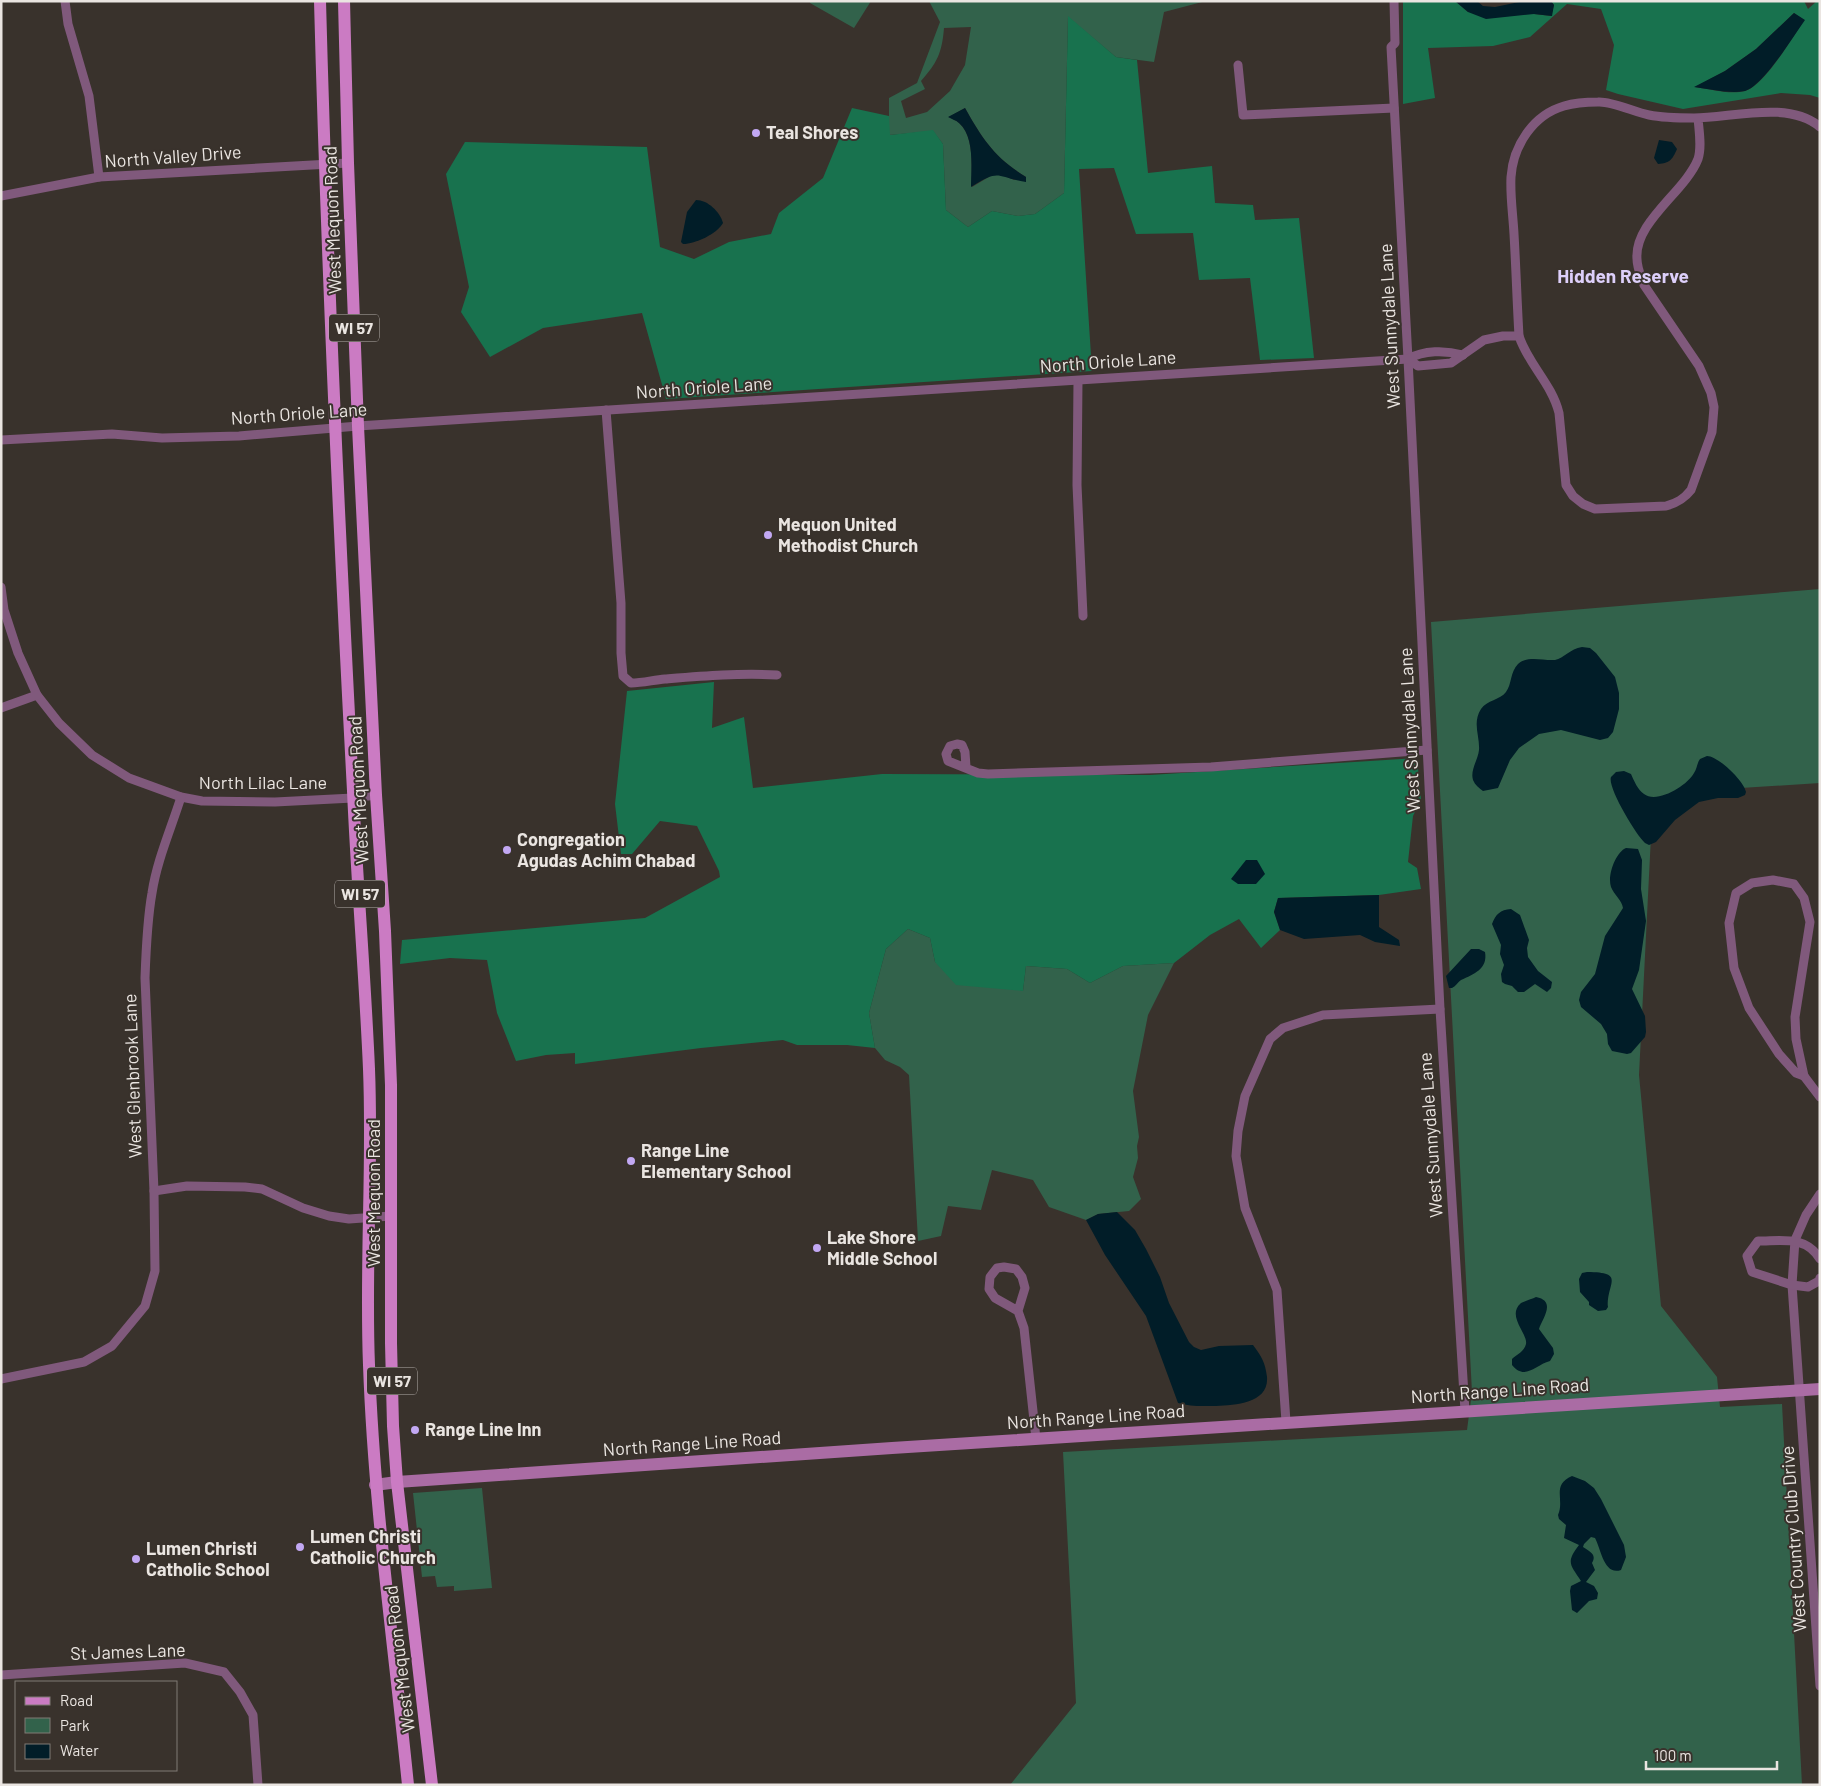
<svg xmlns="http://www.w3.org/2000/svg" width="1821" height="1786" font-family="Barlow,sans-serif">
<style>
.green{fill:#32624b;fill-rule:evenodd}
.forest{fill:#18724e;fill-rule:evenodd}
.water{fill:#011d28}
.lines{fill:none;stroke-linecap:round;stroke-linejoin:round}
.street{stroke:#80597c;stroke-width:9}
.secondary{stroke:#aa6ca4;stroke-width:12}
.primary{stroke:#cb7bc3;stroke-width:12}
.poi-dot{fill:#c2a8f3;stroke:#39322c;stroke-width:2}
.labels{text-anchor:middle;stroke-width:4;stroke-linejoin:round;paint-order:stroke}
.shield{fill:#39322c;stroke:#b5afab;stroke-width:1}
.shield-label{font-size:16px;font-weight:bold;fill:#eae5e1}
.poi-label{font-size:18px;font-weight:bold;fill:#eae5e1;stroke:#39322c;text-anchor:start}
.street-label{font-size:18px;fill:#eae5e1;stroke:#39322c}
.neighbourhood-label{font-size:19px;font-weight:bold;fill:#ddcffa;stroke:#39322c}
</style>
<rect width="100%" height="100%" fill="#39322c"/>
<!-- green -->
<g class="green">
<path d="M810,1H871L854,28L810,3Z"/>
<path d="M929,1H1206L1164,12L1154,62L1116,57L1068,17L1064,193L1035,214L1018,216L992,211L968,227L946,210L943,144L933,131L889,135V98L917,83L940,22ZM971,27L965,65L950,91L927,112L906,118L901,101L925,89L921,81C937,63 942,53 944,28ZM965,108C983,140 995,158 1026,177L1014,180L1001,174L992,175L972,187C971,168 975,137 959,123C956,120 952,119 949,117Z"/>
<path d="M1820,589V783L1709,790L1651,836L1639,1075L1661,1306L1717,1377L1720,1407L1782,1404L1802,1785H1010L1076,1703L1063,1452L1467,1430L1472,1392L1431,622Z"/>
<path d="M908,929L930,938L935,962L1023,991L1026,966L1067,969L1090,983L1123,966L1174,963L1148,1015L1133,1091L1139,1137L1137,1146L1138,1158L1133,1177L1141,1199L1129,1211L1098,1214L1086,1220L1049,1207L1033,1180L992,1170L981,1210L948,1206L941,1236L918,1241L909,1075L900,1067L885,1060L875,1048L869,1013L886,949Z"/>
<path d="M482,1488L492,1588L454,1591V1586L437,1587L435,1576L422,1577L413,1493Z"/>
</g>
<!-- forest -->
<g class="forest">
<path d="M1403,1H1455L1468,12L1534,14L1551,16L1554,5L1551,1H1804L1808,9L1817,1H1820V98L1810,95L1781,93L1683,109L1618,94L1606,90L1614,45L1601,9L1567,4L1530,37L1493,46L1428,48L1435,98L1403,104ZM1794,13L1804,20C1793,37 1764,86 1745,91C1730,95 1710,89 1695,87L1725,71L1756,49Z"/>
<path d="M1068,16L1116,57L1137,60L1148,173L1212,166L1215,203L1253,205L1255,220L1299,218L1314,358L1260,360L1250,278L1199,280L1193,233L1136,234L1114,168L1079,169L1092,371L666,399L642,313L543,328L490,357L461,312L469,287L446,174L465,142L647,147L660,247L694,259L729,242L771,234L779,213L823,178L852,108L889,116L890,135L933,130L943,144L946,210L968,227L992,211L1018,216L1035,214L1064,193Z"/>
<path d="M714,682L712,728L744,717L753,788L882,774L1150,775L1417,758L1421,799L1413,816L1408,862L1417,868L1421,889L1379,895L1278,898L1274,912L1280,930L1261,948L1239,919L1210,935L1174,963L1123,966L1090,983L1067,969L1026,966L1023,991L956,985L935,962L930,938L908,929L886,949L869,1013L875,1048L847,1045H797L783,1040L701,1048L575,1064V1053L546,1055L516,1061L497,1013L487,960L450,958L400,964L402,940L645,918L720,877L719,871L697,826L660,821L632,854H621L615,804L627,691Z"/>
</g>
<!-- water -->
<g class="water">
<path d="M1455,1H1477L1483,6L1495,7L1524,1H1551L1554,5L1552,16L1534,14L1486,19L1468,12Z"/>
<path d="M1794,13L1805,20C1793,37 1763,86 1745,91C1729,94 1710,89 1694,87L1725,71L1756,49Z"/>
<path d="M965,108C983,140 995,158 1026,177V182C995,177 1001,168 971,187C971,168 975,137 959,123C956,120 951,119 948,117Z"/>
<path d="M1659,140L1672,142L1677,149C1672,160 1670,163 1658,164L1654,158Z"/>
<path d="M696,200C708,200 720,212 723,223C717,234 695,244 683,244L681,242L687,212Z"/>
<path d="M1582,647L1590,648L1596,653L1615,677L1619,693V709L1613,732L1608,738L1600,740L1561,730L1539,734L1519,748L1510,760L1498,788L1483,791C1479,788 1475,785 1473,780C1470,770 1478,760 1479,750C1480,736 1472,723 1481,709C1487,700 1500,700 1506,692C1512,684 1510,672 1518,664C1528,655 1543,661 1555,660C1564,658 1570,649 1582,647Z"/>
<path d="M1707,756C1718,756 1744,781 1746,792L1745,795L1738,798H1718L1699,802L1675,820L1656,842L1649,845L1645,843C1636,835 1607,787 1611,777L1616,772L1624,771L1631,774C1634,781 1638,790 1644,794C1657,804 1687,786 1694,773C1697,769 1697,763 1700,759Z"/>
<path d="M1626,848L1638,849L1642,860L1641,889L1646,921L1639,970L1632,989L1645,1016L1646,1032L1645,1037L1631,1053L1627,1054L1612,1051L1608,1044L1607,1034L1601,1024L1581,1007L1579,1000L1581,992L1595,974L1605,936L1623,908C1622,900 1614,895 1611,887C1607,875 1616,852 1626,848Z"/>
<path d="M1246,860H1257L1265,874L1256,884H1238L1231,879Z"/>
<path d="M1379,895V927L1399,940L1400,946L1375,942L1360,935L1304,939L1280,930L1274,912L1278,898Z"/>
<path d="M1511,909L1520,915L1529,940L1527,948L1528,957L1538,971L1552,982L1551,988L1547,992L1535,984L1524,992H1518L1512,986L1505,984L1502,982L1501,974L1504,965L1500,954L1501,945L1492,924C1496,914 1500,910 1511,909Z"/>
<path d="M1471,949H1479L1485,952C1488,969 1474,974 1461,980C1458,982 1456,986 1452,988H1449L1446,976Z"/>
<path d="M1117,1212L1135,1230L1146,1249L1160,1277L1169,1303L1189,1342L1194,1347L1201,1350L1219,1346L1253,1345C1262,1357 1265,1362 1267,1377C1269,1403 1236,1405 1216,1406C1203,1406 1191,1407 1178,1403L1146,1316L1105,1255L1086,1220L1098,1214Z"/>
<path d="M1587,1272C1627,1272 1606,1284 1608,1307L1606,1310L1598,1311L1589,1305V1302L1580,1292L1579,1279L1582,1273Z"/>
<path d="M1536,1297C1557,1301 1542,1319 1539,1329L1553,1348L1554,1354L1550,1361C1535,1365 1525,1381 1512,1365V1359C1517,1354 1524,1352 1526,1344C1528,1333 1506,1316 1521,1303C1525,1301 1532,1299 1536,1297Z"/>
<path d="M1572,1476L1585,1481L1594,1488L1601,1499L1624,1545L1626,1557L1621,1570C1604,1576 1601,1549 1595,1538L1591,1537L1584,1544L1583,1547C1590,1552 1597,1554 1592,1563L1595,1570L1586,1582L1594,1586L1598,1593L1597,1599L1589,1601L1577,1613L1572,1610L1570,1591L1571,1586L1581,1581C1571,1565 1565,1563 1579,1545L1564,1538L1566,1525L1559,1519L1558,1515C1565,1500 1551,1485 1572,1476Z"/>
</g>
<g class="lines">
<!-- street -->
<g class="street">
<path d="M65,1L68,24L89,96L99,177"/>
<path d="M1394,1L1395,43L1391,47L1408,359L1440,1009L1465,1411"/>
<path d="M1238,65L1243,115L1394,108"/>
<path d="M1698,118C1699,131 1702,147 1698,159C1685,192 1634,222 1637,259C1637,268 1641,276 1644,285L1699,366L1711,393L1714,407L1712,432L1691,490C1684,499 1677,503 1666,506L1595,509L1583,504L1573,496L1566,485L1559,413C1552,384 1528,364 1519,336C1517,302 1516,268 1514,234C1513,215 1510,196 1511,177C1513,146 1533,115 1564,106C1574,103 1587,102 1598,102C1612,101 1634,112 1649,115C1664,118 1679,118 1694,118C1731,118 1789,100 1820,127"/>
<path d="M1,196L99,177L348,163"/>
<path d="M1408,359L1418,366L1451,363L1484,340L1503,336H1519"/>
<path d="M1078,381L1077,485L1083,616"/>
<path d="M606,410L621,603V653L623,676L631,683C643,683 653,680 665,679C703,676 739,673 777,675"/>
<path d="M1,440L112,434L162,438L239,436L358,426L1408,359C1424,350 1445,350 1463,355"/>
<path d="M1,587L4,610L18,653L37,695L59,723L92,755L129,778L181,797L202,801L275,802L353,798L376,795"/>
<path d="M1,708L37,695"/>
<path d="M966,767L965,752L962,745L957,744L950,746L946,754L948,761L978,773L988,774L1211,767L1427,750"/>
<path d="M1773,880L1794,884L1804,898L1810,922L1795,1017L1796,1039L1804,1076L1796,1073L1779,1054L1749,1008L1734,968L1729,923L1736,893L1752,883Z"/>
<path d="M1804,1076L1820,1097"/>
<path d="M154,1191L187,1186L245,1187L262,1189L303,1208L329,1216L349,1219L391,1216"/>
<path d="M1820,1194L1806,1215L1795,1240L1792,1285L1820,1686"/>
<path d="M1820,1259C1806,1235 1781,1241 1758,1241L1747,1256L1752,1272L1792,1285L1808,1287L1819,1281L1820,1278"/>
<path d="M1018,1311L995,1298L989,1289L990,1277L997,1268L1004,1267L1016,1269L1022,1277L1025,1288L1018,1311L1024,1328L1036,1439"/>
<path d="M1,1379L84,1362L112,1346L145,1306L155,1271L154,1191L145,978C146,950 147,921 152,893C157,860 171,829 181,797"/>
<path d="M1286,1422L1277,1290L1245,1208L1236,1156L1238,1131L1245,1096L1270,1039L1283,1028L1323,1015L1440,1009"/>
<path d="M1,1675L185,1663L224,1672L240,1692L253,1715L258,1785"/>
</g>
<!-- secondary -->
<path class="secondary" d="M375,1485L397,1482L892,1448L1820,1389"/>
<!-- primary -->
<g class="primary">
<path d="M320,1C327,265 339,528 353,791C357,883 365,976 369,1069C373,1167 365,1266 369,1365C374,1506 394,1645 408,1785"/>
<path d="M344,1L348,163L358,426L376,795L385,931L391,1085V1343L393,1426L397,1482L432,1785"/>
</g>
</g>
<!-- markers -->
<g class="poi-dot">
<circle cx="756" cy="133" r="5"/>
<circle cx="768" cy="535" r="5"/>
<circle cx="507" cy="850" r="5"/>
<circle cx="631" cy="1161" r="5"/>
<circle cx="817" cy="1248" r="5"/>
<circle cx="415" cy="1430" r="5"/>
<circle cx="300" cy="1547" r="5"/>
<circle cx="136" cy="1559" r="5"/>
</g>
<g class="labels">
<!-- shield labels -->
<g class="shield">
<rect x="329" y="314.5" width="50" height="27" rx="4"/>
<rect x="335" y="880.5" width="50" height="27" rx="4"/>
<rect x="367" y="1367.5" width="50" height="27" rx="4"/>
</g>
<g class="shield-label">
<text x="354" y="334">WI 57</text>
<text x="360" y="900">WI 57</text>
<text x="392" y="1387">WI 57</text>
</g>
<!-- poi labels -->
<g class="poi-label">
<text x="766" y="139">Teal Shores</text>
<text x="778" y="531">Mequon United<tspan x="778" dy="21">Methodist Church</tspan></text>
<text x="517" y="846">Congregation<tspan x="517" dy="21">Agudas Achim Chabad</tspan></text>
<text x="641" y="1157">Range Line<tspan x="641" dy="21">Elementary School</tspan></text>
<text x="827" y="1244">Lake Shore<tspan x="827" dy="21">Middle School</tspan></text>
<text x="425" y="1436">Range Line Inn</text>
<text x="310" y="1543">Lumen Christi<tspan x="310" dy="21">Catholic Church</tspan></text>
<text x="146" y="1555">Lumen Christi<tspan x="146" dy="21">Catholic School</tspan></text>
</g>
<!-- street labels -->
<g class="street-label">
<text transform="translate(173 157) rotate(-4)" y="6">North Valley Drive</text>
<text transform="translate(333 220) rotate(-92)" y="6">West Mequon Road</text>
<text transform="translate(1390 326) rotate(-93)" y="6">West Sunnydale Lane</text>
<text transform="translate(1108 362) rotate(-4)" y="6">North Oriole Lane</text>
<text transform="translate(704 388) rotate(-4)" y="6">North Oriole Lane</text>
<text transform="translate(299 414) rotate(-4)" y="6">North Oriole Lane</text>
<text transform="translate(1410 730) rotate(-93)" y="6">West Sunnydale Lane</text>
<text x="263" y="789">North Lilac Lane</text>
<text transform="translate(359 790) rotate(-93)" y="6">West Mequon Road</text>
<text transform="translate(133 1076) rotate(-92)" y="6">West Glenbrook Lane</text>
<text transform="translate(1431 1135) rotate(-94)" y="6">West Sunnydale Lane</text>
<text transform="translate(374 1193) rotate(-90)" y="6">West Mequon Road</text>
<text transform="translate(1500 1391) rotate(-4)" y="6">North Range Line Road</text>
<text transform="translate(1096 1417) rotate(-4)" y="6">North Range Line Road</text>
<text transform="translate(692 1444) rotate(-4)" y="6">North Range Line Road</text>
<text transform="translate(1794 1539) rotate(-94)" y="6">West Country Club Drive</text>
<text transform="translate(128 1652) rotate(-2)" y="6">St James Lane</text>
<text transform="translate(400 1659) rotate(-97)" y="6">West Mequon Road</text>
</g>
<!-- neighbourhood labels -->
<g class="neighbourhood-label">
<text x="1623" y="283">Hidden Reserve</text>
</g>
</g>
<!-- border -->
<rect width="1821" height="1786" fill="none" stroke="#eae5e1" stroke-width="5"/>
<!-- legend -->
<rect x="15" y="1681" width="162" height="90" fill="#39322c" stroke="#807a74"/>
<rect x="25" y="1697" width="25" height="8" fill="#cb7bc3" stroke="#807a74"/>
<text x="60" y="1706" font-size="15" fill="#eae5e1">Road</text>
<rect x="25" y="1718" width="25" height="15" fill="#32624b" stroke="#807a74"/>
<text x="60" y="1731" font-size="15" fill="#eae5e1">Park</text>
<rect x="25" y="1744" width="25" height="15" fill="#011d28" stroke="#807a74"/>
<text x="60" y="1756" font-size="15" fill="#eae5e1">Water</text>
<!-- scale -->
<path d="M1646 1761v8h131v-8" fill="none" stroke="#eae5e1" stroke-width="2.5"/>
<text x="1654" y="1761" font-size="15" fill="#eae5e1" stroke="#39322c" stroke-width="4" paint-order="stroke">100 m</text>
</svg>
